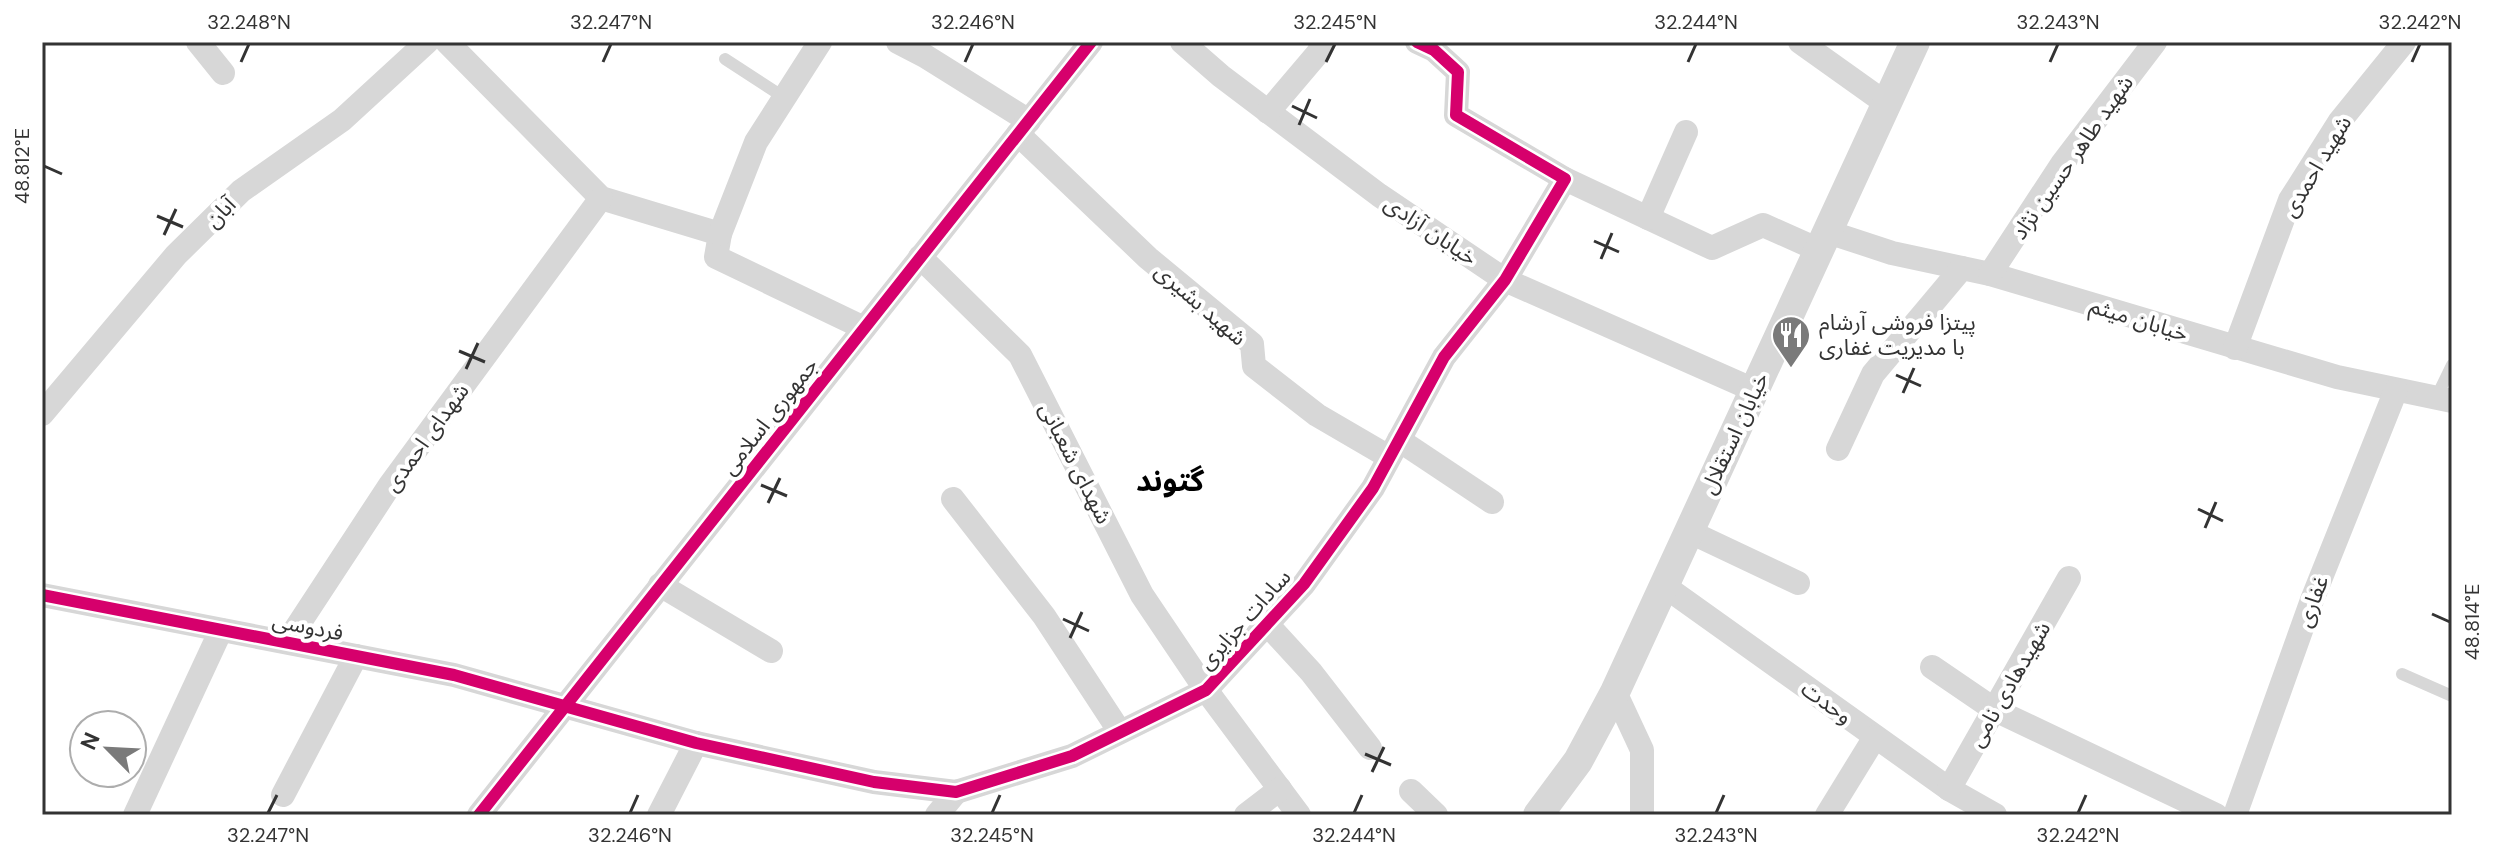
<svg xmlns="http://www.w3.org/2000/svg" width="2494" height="857" font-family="'DM Sans','Noto Sans Arabic',sans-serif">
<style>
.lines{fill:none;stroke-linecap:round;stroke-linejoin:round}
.service{stroke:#d7d7d7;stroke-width:12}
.minor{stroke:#d7d7d7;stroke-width:24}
.tertiary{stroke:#d7d7d7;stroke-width:30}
.cycleway-casing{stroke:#fff;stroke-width:17}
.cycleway{stroke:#d6006c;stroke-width:12}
.ticks{fill:none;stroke:#333;stroke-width:3}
.labels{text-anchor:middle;stroke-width:8;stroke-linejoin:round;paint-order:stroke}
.street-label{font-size:22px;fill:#333;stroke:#fff}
.poi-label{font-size:22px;fill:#333;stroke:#fff;text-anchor:start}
.district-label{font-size:30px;font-weight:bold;fill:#000;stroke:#fff}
.neatline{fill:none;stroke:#333;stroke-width:3}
.ticks-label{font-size:20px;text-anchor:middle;fill:#333}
</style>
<rect width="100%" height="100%" fill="#fff"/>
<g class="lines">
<!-- service -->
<g class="service">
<path d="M725,59L785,98"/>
<path d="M2436,398L2452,365"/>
<path d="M2402,674L2452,696"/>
</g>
<!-- minor -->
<g class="minor">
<path d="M198,42L223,73"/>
<path d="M447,42L601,198L720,234L716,257L864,328"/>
<path d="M898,42L925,56L1029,121"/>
<path d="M1182,42L1221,76L1379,195L1505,280L1754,390"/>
<path d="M1800,42L1887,104"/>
<path d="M1268,112L1318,53L1323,42"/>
<path d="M1018,134L1148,258L1252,344L1254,366L1317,415L1389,457"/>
<path d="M1565,179L1712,248L1763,225L1819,250"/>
<path d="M1648,218L1686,132"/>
<path d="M1828,232L1892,253L1990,274L2337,377L2452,401"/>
<path d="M720,234L756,142L820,42"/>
<path d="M920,257L1020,355L1142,595L1206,690L1299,815"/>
<path d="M1990,274L2062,164L2155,42"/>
<path d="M2235,348L2290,200L2340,121L2404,42"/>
<path d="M42,414L176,255L241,191L342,120L427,42"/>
<path d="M1399,440L1492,502"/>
<path d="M1838,449L1873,374L1962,268"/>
<path d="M953,499L1044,616L1120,732"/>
<path d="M1688,531L1798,583"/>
<path d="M660,585L771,651"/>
<path d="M1663,585L1949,789L1995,815"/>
<path d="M42,595L454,675L696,743L874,782L956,792L1072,756L1206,690L1304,584L1373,488L1444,357L1505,280L1565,179L1456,115L1458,72L1434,50L1417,42"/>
<path d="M1267,624L1311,672L1370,748"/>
<path d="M287,642L390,485L601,198"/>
<path d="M1932,667L1995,710L2216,815"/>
<path d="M1615,692L1642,750V815"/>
<path d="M1949,789L2069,578"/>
<path d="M1411,791L1436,815"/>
<path d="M283,795L356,656"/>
<path d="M135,815L221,630"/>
<path d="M479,815L1091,42"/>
<path d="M659,815L696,743"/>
<path d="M937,815L956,792"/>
<path d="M1246,815L1280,789"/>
<path d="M1827,815L1875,737"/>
<path d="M2235,815L2312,600L2396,390"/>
</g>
<!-- tertiary -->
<path class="tertiary" d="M1538,815L1578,761L1615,692L1915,42"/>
<!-- cycleway casing -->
<g class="cycleway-casing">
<g id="cycleway">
<path d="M42,595L454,675L696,743L874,782L956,792L1072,756L1206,690L1304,584L1373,488L1444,357L1505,280L1565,179L1456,115L1458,72L1434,50L1417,42"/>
<path d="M479,815L1091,42"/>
</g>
</g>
<!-- cycleway -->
<use href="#cycleway" class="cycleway"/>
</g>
<!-- ticks -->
<path class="ticks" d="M241,62L249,44M603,62L611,44M965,62L973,44M1326,62L1335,44M1688,62L1696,44M2050,62L2058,44M2412,62L2420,44M1292,106L1317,118M1299,125L1310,99M44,166L62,174M157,216L183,227M164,235L176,209M1594,241L1619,252M1601,259L1612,233M459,351L485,362M466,369L478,343M1896,375L1921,386M1903,393L1914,368M761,485L787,496M768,503L780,478M2198,509L2223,521M2205,528L2216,502M2432,614L2450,622M1063,619L1089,631M1070,638L1082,612M1365,754L1391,765M1372,772L1384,747M268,813L277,795M630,813L638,795M992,813L1000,795M1354,813L1362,795M1716,813L1724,795M2078,813L2086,795"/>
<!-- icons -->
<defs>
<g id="restaurant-pin" transform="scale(2)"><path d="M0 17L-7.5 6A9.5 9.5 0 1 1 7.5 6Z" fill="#7a7a7a" stroke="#fff"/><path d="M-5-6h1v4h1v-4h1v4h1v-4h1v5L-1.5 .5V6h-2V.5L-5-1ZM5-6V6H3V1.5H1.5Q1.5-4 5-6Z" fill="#fff"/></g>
</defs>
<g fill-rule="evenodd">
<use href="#restaurant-pin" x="1791" y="335"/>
</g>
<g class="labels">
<!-- street labels -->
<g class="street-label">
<text transform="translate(2072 157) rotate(-55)" y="8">شهید طاهر حسین نژاد</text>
<text transform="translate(2316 166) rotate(-59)" y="8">شهید احمدی</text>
<text transform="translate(220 212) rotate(-45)" y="8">آبان</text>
<text transform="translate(1431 230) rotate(34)" y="8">خیابان آزادی</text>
<text transform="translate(1201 304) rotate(41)" y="8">شهید بشیری</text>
<text transform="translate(2139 319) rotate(17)" y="8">خیابان میثم</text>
<text transform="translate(769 416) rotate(-52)" y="8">جمهوری اسلامی</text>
<text transform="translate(1734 433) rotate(-65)" y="8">خیابان استقلال</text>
<text transform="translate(426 437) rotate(-54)" y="8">شهدای احمدی</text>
<text transform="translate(1076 463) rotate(63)" y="8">شهدای شعبانی</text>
<text transform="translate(2312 601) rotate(-69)" y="8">غفاری</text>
<text transform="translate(1244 619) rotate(-48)" y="8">سادات جزایری</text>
<text transform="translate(308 626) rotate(11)" y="8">فردوسی</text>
<text transform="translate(2009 684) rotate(-60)" y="8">شهیدهادی نامی</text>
<text transform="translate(1827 702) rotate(36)" y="8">وحدت</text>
</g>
<!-- poi labels -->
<g class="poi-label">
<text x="1819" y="330">پیتزا فروشی آرشام<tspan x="1819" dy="25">با مدیریت غفاری</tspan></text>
</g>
<!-- district labels -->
<g class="district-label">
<text x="1170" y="491">گتوند</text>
</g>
</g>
<!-- border -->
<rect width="2494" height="857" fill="none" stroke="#ffffff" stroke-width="88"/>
<!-- north arrow -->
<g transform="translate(108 749) rotate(294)"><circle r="38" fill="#ffffff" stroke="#adadad" stroke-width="2"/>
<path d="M0-6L14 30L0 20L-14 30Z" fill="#7a7a7a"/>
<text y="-12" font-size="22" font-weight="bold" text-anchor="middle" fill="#333333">N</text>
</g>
<rect x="44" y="44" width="2406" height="769" class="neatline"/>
<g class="ticks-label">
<text x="249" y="29">32.248°N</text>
<text x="611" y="29">32.247°N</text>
<text x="973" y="29">32.246°N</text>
<text x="1335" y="29">32.245°N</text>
<text x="1696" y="29">32.244°N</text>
<text x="2058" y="29">32.243°N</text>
<text x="2420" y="29">32.242°N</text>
<text transform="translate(22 166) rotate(-90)" y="7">48.812°E</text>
<text transform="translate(2472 622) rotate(-90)" y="7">48.814°E</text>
<text x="268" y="842">32.247°N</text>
<text x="630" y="842">32.246°N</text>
<text x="992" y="842">32.245°N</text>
<text x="1354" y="842">32.244°N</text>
<text x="1716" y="842">32.243°N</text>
<text x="2078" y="842">32.242°N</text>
</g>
</svg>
